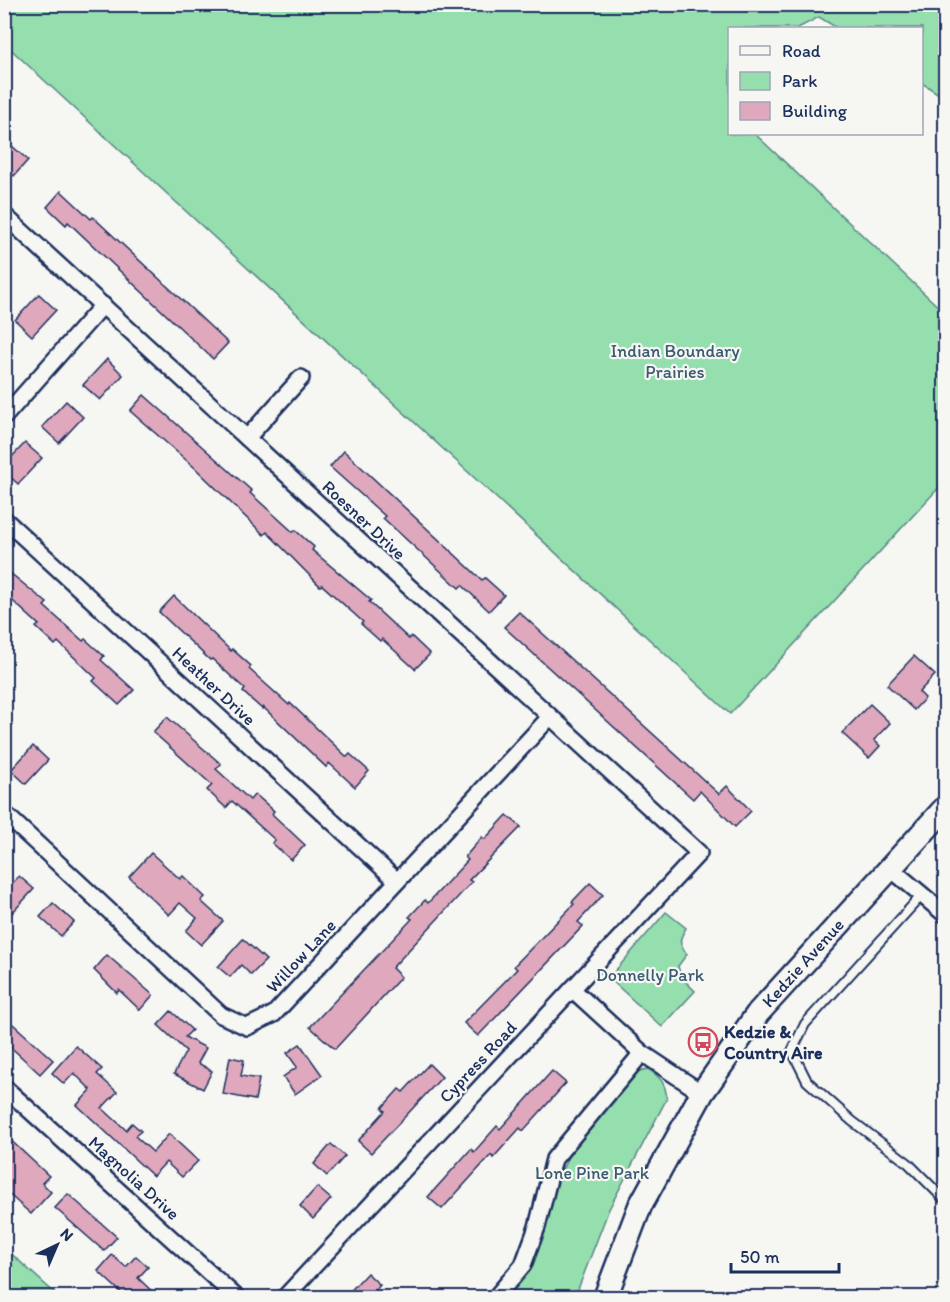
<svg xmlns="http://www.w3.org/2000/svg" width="950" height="1302" font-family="Itim,sans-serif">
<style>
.green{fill:#95deae;stroke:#588686;stroke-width:1.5}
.building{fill:#dfa8bc;stroke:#1b2f5e;stroke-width:1.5}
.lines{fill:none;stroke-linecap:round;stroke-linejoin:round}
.lane-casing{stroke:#1b2f5e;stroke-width:12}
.street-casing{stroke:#1b2f5e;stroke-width:20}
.secondary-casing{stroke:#1b2f5e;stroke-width:27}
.lane{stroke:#f6f6f2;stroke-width:8}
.street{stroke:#f6f6f2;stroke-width:15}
.secondary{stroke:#f6f6f2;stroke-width:22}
.labels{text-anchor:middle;stroke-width:4.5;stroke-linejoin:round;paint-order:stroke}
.park-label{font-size:18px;fill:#3a5b72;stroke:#f6f6f2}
.street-label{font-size:18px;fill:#1b2f5e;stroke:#f6f6f2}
.poi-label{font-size:18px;font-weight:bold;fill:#1b2f5e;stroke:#f6f6f2;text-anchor:start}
</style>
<rect width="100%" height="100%" fill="#f6f6f2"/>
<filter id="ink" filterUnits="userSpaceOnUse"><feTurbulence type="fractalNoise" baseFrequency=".0167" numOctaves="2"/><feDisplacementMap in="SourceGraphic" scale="12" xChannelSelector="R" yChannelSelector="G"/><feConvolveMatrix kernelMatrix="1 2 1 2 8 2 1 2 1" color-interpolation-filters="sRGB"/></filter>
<g filter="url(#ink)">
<!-- green -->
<g class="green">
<path d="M4,5H945V98L922,83V28H837L819,17L798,28H730V134H755L945,313V481L730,714L5,44Z"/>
<path d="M666,912L686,928C679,939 678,944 687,954L678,966L681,977L695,991L662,1027L609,978Z"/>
<path d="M648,1069C661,1077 665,1083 667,1098L609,1209L575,1297L505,1298C518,1280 532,1265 540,1244C546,1231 546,1214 551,1200C564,1157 581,1132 609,1098C620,1085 630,1071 648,1069Z"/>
<path d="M4,1248H5L59,1297H5Z"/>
</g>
<!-- building -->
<g class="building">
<path d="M4,139L28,160L14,176L4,167Z"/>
<path d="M61,191L91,219L93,217L228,343L213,359L68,222L66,225L47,207Z"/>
<path d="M39,294L56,310L32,336L15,320Z"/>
<path d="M107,359L123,375L100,400L83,385Z"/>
<path d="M144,395L252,491L250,493L293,532L295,530L314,547L312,550L371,600L369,602L409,639L411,636L430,654L415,669L382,639L380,641L361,624L363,622L322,585L320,586L267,532L264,535L194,467L130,411Z"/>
<path d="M66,401L83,417L59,443L42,427Z"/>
<path d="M25,443L42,458L18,484L4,471V465Z"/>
<path d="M344,451L482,580L485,578L504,595L489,611L462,585L459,588L383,518L385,516L330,467Z"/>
<path d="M4,568L47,603L44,606L83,641L85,639L104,656L101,660L134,690L119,705L93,681L96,678L58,642L55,645L36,627L39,625L4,593Z"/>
<path d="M174,596L231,651L232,649L251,666L249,669L289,705L290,703L347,757L350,754L369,771L355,787L329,763L326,767L263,707L262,709L243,692L245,689L212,659L210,660L159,612Z"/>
<path d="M519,612L719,794L727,786L751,811L735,827L700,791L693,799L504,627Z"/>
<path d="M914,656L935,675L919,692L925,698L914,710L887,685Z"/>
<path d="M870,704L890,723L874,740L880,746L869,758L842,733Z"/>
<path d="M167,717L221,764L216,769L250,800L255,794L274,811L272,814L305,845L291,860L272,843L275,840L232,801L226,808L207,790L212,785L153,732Z"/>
<path d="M33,746L48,760L26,784L11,770Z"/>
<path d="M507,815L521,827L469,880L472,882L392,968L401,977L335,1049L310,1027L412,919L409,917L425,900L428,903L468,860L465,857L482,837L485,839Z"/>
<path d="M151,853L180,879L183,876L205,897L201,901L223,921L201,945L186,931L197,918L180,903L169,915L129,877Z"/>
<path d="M19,876L34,889L12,913L4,906V892Z"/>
<path d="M590,883L603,895L578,922L583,926L478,1036L464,1023L517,969L514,966L574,904L572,902Z"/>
<path d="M53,903L74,922L61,936L40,917Z"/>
<path d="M243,939L266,960L251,975L241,965L230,977L218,967Z"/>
<path d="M107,955L153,995L140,1010L119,990L117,993L94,970Z"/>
<path d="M171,1011L192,1030L185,1037L206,1048L198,1063L212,1071L203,1089L174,1074L186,1051L158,1025Z"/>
<path d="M4,1016L53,1060L40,1074L4,1041Z"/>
<path d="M300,1044L322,1075L295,1094L283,1077L297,1067L287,1053Z"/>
<path d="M76,1046L102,1069L97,1074L117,1092L102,1108L126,1130L132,1123L141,1131L135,1136L153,1152L169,1134L198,1161L182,1177L166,1162L153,1176L77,1105L91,1090L74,1073L64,1084L52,1073Z"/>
<path d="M230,1057L244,1060L241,1076L259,1079L255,1100L223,1094Z"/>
<path d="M429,1064L442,1077L371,1153L358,1141L385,1111L382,1108L399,1089L403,1092Z"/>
<path d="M552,1071L566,1083L523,1131L520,1128L493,1158L491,1155L442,1209L428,1197L471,1149L474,1152L497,1126L500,1129Z"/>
<path d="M4,1134L49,1176L42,1183L51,1192L31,1214L4,1190Z"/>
<path d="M331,1144L345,1156L327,1176L314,1164Z"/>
<path d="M317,1187L331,1199L313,1219L300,1206Z"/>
<path d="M68,1194L117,1237L104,1251L55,1208Z"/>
<path d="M112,1255L126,1267L136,1256L148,1267L138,1278L159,1298H127L98,1271Z"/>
<path d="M367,1273L380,1285L369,1298H344Z"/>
</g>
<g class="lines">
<!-- lane casing -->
<g class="lane-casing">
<path id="lane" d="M922,895L805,1024L792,1051L807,1081L852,1121L908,1163L946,1201"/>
</g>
<!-- street casing -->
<g class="street-casing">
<g id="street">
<path d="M4,215L699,853L284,1298"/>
<path d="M4,417L103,305"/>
<path d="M247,438L301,378"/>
<path d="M4,519L397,881"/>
<path d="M4,813L221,1015L247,1027L274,1014L549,718"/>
<path d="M890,868L946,915"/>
<path d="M572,989L642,1053L702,1093"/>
<path d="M4,1087L237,1298"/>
<path d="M495,1298L523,1265L537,1227L554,1159L642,1053"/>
</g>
</g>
<!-- secondary casing -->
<g class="secondary-casing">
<path id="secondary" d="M605,1298L640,1206L702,1093L758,1013L946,807"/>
</g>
<!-- lane -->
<use href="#lane" class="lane"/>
<!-- street -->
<use href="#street" class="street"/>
<!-- secondary -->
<use href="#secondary" class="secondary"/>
</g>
</g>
<!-- icons -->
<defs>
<g id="bus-ring" transform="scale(1.5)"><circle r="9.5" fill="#f6f6f2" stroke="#d1495b" stroke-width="1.5"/><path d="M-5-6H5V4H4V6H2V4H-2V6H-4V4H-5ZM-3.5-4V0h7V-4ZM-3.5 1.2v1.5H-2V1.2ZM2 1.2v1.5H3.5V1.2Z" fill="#d1495b"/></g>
</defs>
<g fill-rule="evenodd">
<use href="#bus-ring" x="703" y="1042"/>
</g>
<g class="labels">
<!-- park labels -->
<g class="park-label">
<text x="675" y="357">Indian Boundary<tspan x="675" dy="21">Prairies</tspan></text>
<text x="650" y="981">Donnelly Park</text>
<text x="592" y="1179">Lone Pine Park</text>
</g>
<!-- street labels -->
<g class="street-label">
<text transform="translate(364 520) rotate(43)" y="6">Roesner Drive</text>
<text transform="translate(214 686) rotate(43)" y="6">Heather Drive</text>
<text transform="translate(301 956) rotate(-47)" y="6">Willow Lane</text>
<text transform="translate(803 963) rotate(-48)" y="6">Kedzie Avenue</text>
<text transform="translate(478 1062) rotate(-47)" y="6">Cypress Road</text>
<text transform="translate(134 1178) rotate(42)" y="6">Magnolia Drive</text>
</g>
<!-- poi labels -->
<g class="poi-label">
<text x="724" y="1038">Kedzie &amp;<tspan x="724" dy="21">Country Aire</tspan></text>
</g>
</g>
<!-- margin -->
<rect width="950" height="1302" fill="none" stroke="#f6f6f2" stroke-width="24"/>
<rect x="12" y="12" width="926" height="1278" fill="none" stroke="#1b2f5e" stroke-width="2" filter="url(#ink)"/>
<!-- legend -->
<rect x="728" y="27" width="195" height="108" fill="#f6f6f2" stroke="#9ea6b7" stroke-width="1.5"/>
<rect x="740" y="46" width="30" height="9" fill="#f6f6f2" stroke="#9ea6b7" stroke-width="1.5"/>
<text x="782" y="57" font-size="18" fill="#1b2f5e">Road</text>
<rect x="740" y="72" width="30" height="18" fill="#95deae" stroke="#9ea6b7" stroke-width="1.5"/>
<text x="782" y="87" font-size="18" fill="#1b2f5e">Park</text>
<rect x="740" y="102" width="30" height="18" fill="#dfa8bc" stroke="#9ea6b7" stroke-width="1.5"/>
<text x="782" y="117" font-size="18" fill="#1b2f5e">Building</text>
<!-- north arrow -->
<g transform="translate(57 1245) rotate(44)" stroke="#f6f6f2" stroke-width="4.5" paint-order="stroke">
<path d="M0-4.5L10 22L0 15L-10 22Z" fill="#1b2f5e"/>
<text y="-9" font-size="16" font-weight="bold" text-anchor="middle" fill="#1b2f5e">N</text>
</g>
<!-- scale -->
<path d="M731 1263v9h108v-9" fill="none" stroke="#1b2f5e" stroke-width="3"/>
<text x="740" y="1263" font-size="18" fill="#1b2f5e" stroke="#f6f6f2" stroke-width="4.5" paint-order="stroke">50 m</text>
</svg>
